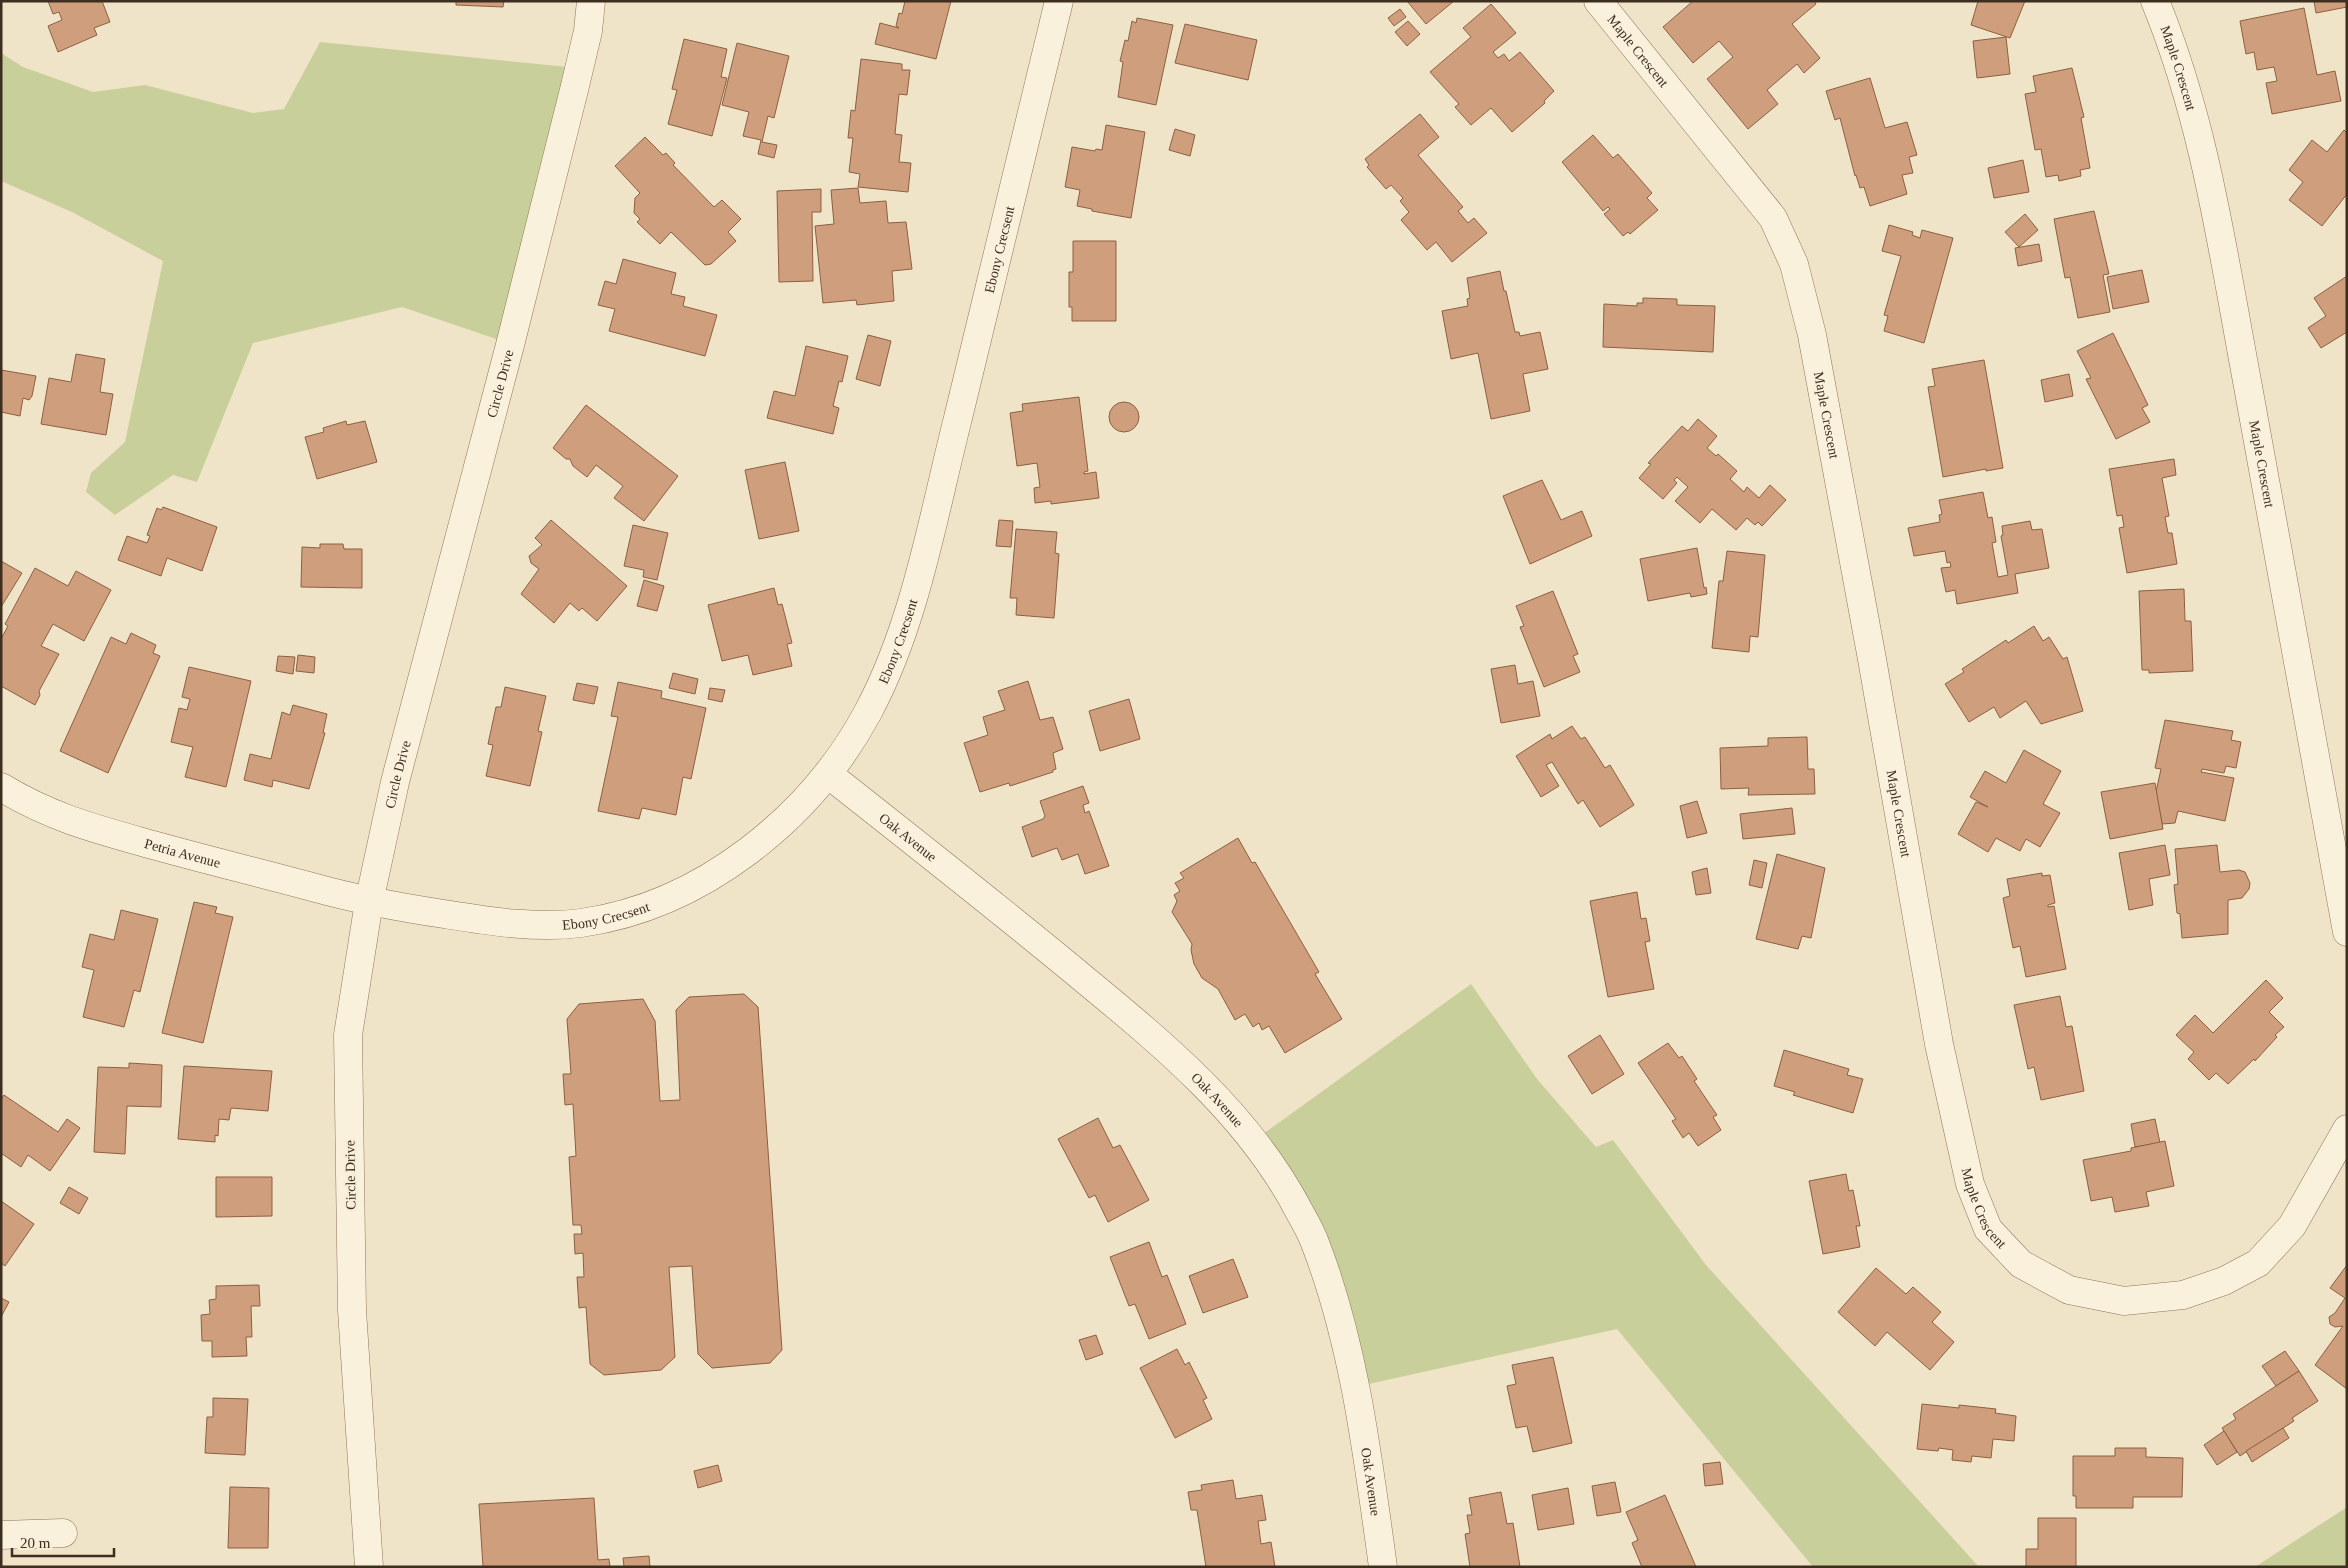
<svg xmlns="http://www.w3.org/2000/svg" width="2348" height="1568" font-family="'Times New Roman',serif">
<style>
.green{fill:#c9cf9b}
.building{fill:#cf9f7d;stroke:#8d5f41}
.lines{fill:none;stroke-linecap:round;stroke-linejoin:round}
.street-casing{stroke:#8d765c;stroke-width:29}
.street{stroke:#faf1dc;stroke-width:28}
.labels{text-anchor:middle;stroke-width:5;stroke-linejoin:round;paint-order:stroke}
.street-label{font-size:14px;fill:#3d2e20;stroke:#f7eed8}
</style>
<rect width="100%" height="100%" fill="#f0e4c8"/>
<!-- green -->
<g class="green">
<path d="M320,42L578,68L508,343L402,307L253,343L197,482L173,475L115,515L86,492L91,473L125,442L163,261L74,213L1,181V53L23,67L93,92L145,85L253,113L284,109Z"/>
<path d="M1471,984L1537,1079L1596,1147L1613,1140L1706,1265L1979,1567H1813L1617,1329L1355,1387L1342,1319L1256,1139Z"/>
<path d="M2347,1507V1567H2255Z"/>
</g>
<!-- building -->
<g class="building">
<path d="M48,1H102L110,22L94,28L97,35L58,52L48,26L62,20L59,12L53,14Z"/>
<path d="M456,1H504L503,7L456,5Z"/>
<path d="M905,1H951L936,59L875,44L880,23L899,28L896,26L899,13L902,14Z"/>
<path d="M1407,1H1454L1426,24Z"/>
<path d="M1693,1H1814L1816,4L1792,24L1820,58L1804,73L1797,64L1767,90L1778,104L1748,129L1707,79L1733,57L1719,41L1693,63L1663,27Z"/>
<path d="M1978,1H2025L2010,38L1971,25Z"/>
<path d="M2314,1H2347V7L2316,13Z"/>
<path d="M1491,4L1516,33L1493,52L1498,58L1504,54L1509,61L1520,52L1554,91L1544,101L1545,103L1512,132L1491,108L1471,125L1455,107L1459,104L1430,72L1471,37L1463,28Z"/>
<path d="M2304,8L2317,75L2335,71L2341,101L2272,114L2266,83L2277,81L2274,67L2257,70L2254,52L2246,54L2240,21Z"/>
<path d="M1400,9L1406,17L1394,26L1388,18Z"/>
<path d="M1137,18L1173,25L1156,105L1118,97L1123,62L1120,61L1125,40L1128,41L1132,21L1136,23Z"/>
<path d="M1408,21L1420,34L1407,46L1395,32Z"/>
<path d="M1185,24L1257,40L1248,80L1175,63Z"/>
<path d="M2006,37L2010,74L1977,78L1973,41Z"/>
<path d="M684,39L727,49L721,77L727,78L712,136L668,124L677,90L672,89Z"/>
<path d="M737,43L789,56L774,118L768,116L762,142L777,145L774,158L758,154L761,140L743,136L749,112L722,105Z"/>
<path d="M861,59L902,64V70H910L907,95L899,94L895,134L902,135L899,162L911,163L908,192L858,187L860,174L849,172L853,138H848L851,110L855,111Z"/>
<path d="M2072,68L2084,117L2081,118L2090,168L2080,170L2081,176L2059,181L2058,175L2046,177L2041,149L2035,150L2025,94L2036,92L2033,76Z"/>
<path d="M1870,78L1885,128L1907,122L1917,155L1909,157L1913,173L1902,175L1907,194L1870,206L1864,187L1860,188L1856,175L1855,176L1840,118L1835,120L1826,91Z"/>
<path d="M1420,114L1439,137L1418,155L1463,207L1458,211L1468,223L1474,218L1487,233L1452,262L1436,242L1427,250L1401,220L1409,212L1400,201L1403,198L1391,185L1386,189L1367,167L1369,165L1365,159Z"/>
<path d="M1106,125L1145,132L1131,218L1092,211V209L1077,206L1080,190L1065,187L1072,147L1095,151L1096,149L1102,150Z"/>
<path d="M1175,129L1195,135L1190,156L1169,150Z"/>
<path d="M2344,130L2347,133V194L2322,226L2289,200L2303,182L2289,170L2312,140L2327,152Z"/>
<path d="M1593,135L1613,158L1618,154L1652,193L1647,198L1658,210L1630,234L1628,232L1623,236L1604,214L1610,209L1608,207L1603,211L1562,162Z"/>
<path d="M645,137L663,155L666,153L675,163L673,165L714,207L722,200L741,219L728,232L736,241L711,264L705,265L671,232L660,244L637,222L640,219L634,213L635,198L640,193L615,166Z"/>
<path d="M2023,160L2029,192L1994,198L1988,168Z"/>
<path d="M858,188L860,203L886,201L888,223L906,222L912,269L892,271L894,301L857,305L856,300L823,303L815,226L834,224L831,190Z"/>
<path d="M821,189V212H812L813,281L779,282L777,191Z"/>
<path d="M2094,211L2109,274L2103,275L2110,312L2078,318L2070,277L2065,278L2054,219Z"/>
<path d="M2025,214L2038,230L2019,247L2005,232Z"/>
<path d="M1889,225L1913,232L1912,235L1920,238L1922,230L1953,238L1924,343L1884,331L1888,316L1884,315L1901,256L1882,251Z"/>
<path d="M1073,241H1116V321H1072V307H1069V272H1073Z"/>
<path d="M2039,244L2042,261L2018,266L2015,248Z"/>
<path d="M623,259L676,273L671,294L685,297L683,306L717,315L705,356L609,331L615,309L598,305L605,281L616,284Z"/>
<path d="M2142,270L2149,302L2113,309L2107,277Z"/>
<path d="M1500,271L1504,291H1506L1515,332H1519L1520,336L1540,332L1548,369L1523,374L1530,411L1491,419L1478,353L1451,359L1442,311L1468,306L1467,299L1470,298L1467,278Z"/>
<path d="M2347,276V332L2321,348L2308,328L2326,316L2314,298Z"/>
<path d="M1643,298L1677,299V305L1715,306L1713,352L1603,347L1604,304L1637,306V303H1643Z"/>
<path d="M2113,333L2148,405L2142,408L2150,422L2116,439L2086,379L2091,378L2077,351Z"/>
<path d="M868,335L891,341L880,386L856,379Z"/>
<path d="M806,346L848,356L842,382L839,381L833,406L839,408L833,434L767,418L774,391L795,396Z"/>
<path d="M76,354L105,359L100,392L113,394L106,435L41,424L49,378L71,382Z"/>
<path d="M1984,360L2003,468L1986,471V469L1943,477L1928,387L1935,386L1932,369Z"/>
<path d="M1,370L36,376L32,396L29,400L23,398L20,416L1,412Z"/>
<path d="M2069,374L2073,396L2045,402L2041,380Z"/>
<path d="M1079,397L1088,471L1084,472V474L1096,472L1099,498L1051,504V501L1035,503L1034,488L1040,487L1037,463L1017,466L1010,413L1023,411L1022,404Z"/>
<circle cx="1124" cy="417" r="15"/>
<path d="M586,405L678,476L644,521L614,498L623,486L596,465L587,477L573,466L570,459H566L553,448Z"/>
<path d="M1698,419L1717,436L1707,448L1716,456L1718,454L1737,471L1730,479L1744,492L1747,487L1759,498L1770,485L1786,500L1762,526L1758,522L1755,525L1747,518L1736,530L1712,509L1700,523L1675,501L1688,487L1677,477L1674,480L1677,483L1663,499L1639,478L1651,464L1648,463L1682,426L1688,431Z"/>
<path d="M346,421L347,425L365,421L377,462L317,479L305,437L324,432L323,428Z"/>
<path d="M2174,459L2176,475L2162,478L2169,516L2165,517L2168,533H2172L2177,564L2127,573L2119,528L2124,527L2122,515L2117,516L2109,469Z"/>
<path d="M785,462L799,531L759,539L745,470Z"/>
<path d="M1542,480L1561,520L1582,511L1592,536L1530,564L1503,496Z"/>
<path d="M1983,492L1988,518L1992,517L1996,542L1992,543L1998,577L2008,575L2001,536L2003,535L2002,526L2030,521L2032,530L2042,529L2049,568L2015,574L2018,593L1957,604L1955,590L1946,592L1941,568L1951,567L1950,562L1947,563L1945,551L1914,556L1908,528L1940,522L1939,515L1942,514L1939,500Z"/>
<path d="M163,507L217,527L202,571L167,558L161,576L118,560L127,536L147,543L150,536L147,535L157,508L161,510Z"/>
<path d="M551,520L627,586L597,621L582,608L579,611L570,603L554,623L521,594L539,569L531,563L529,556L542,545L535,538Z"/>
<path d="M999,520L1013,521L1011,547L996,546Z"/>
<path d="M633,525L668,533L657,580L643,577L644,570L624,566Z"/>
<path d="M1016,529L1057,532L1055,553L1059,554L1054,618L1016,615L1017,598H1010Z"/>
<path d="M320,544H343L344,549H362V588L301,587L302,547L320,548Z"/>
<path d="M1697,548L1704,588L1706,587L1707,594L1691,597L1690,593L1648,601L1640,559Z"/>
<path d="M1727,551L1765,555L1758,637L1750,636L1749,652L1712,648L1719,581H1723Z"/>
<path d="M1,561L22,573L1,607Z"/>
<path d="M35,568L68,586L76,571L111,590L84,641L53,624L41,646L59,654L39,691L40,695L35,705L1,686V639L8,626L5,624Z"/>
<path d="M644,580L664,586L657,611L637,606Z"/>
<path d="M774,588L778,605L782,604L792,643L787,644L792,666L753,675L748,655L722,661L708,605Z"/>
<path d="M2184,589L2185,621H2191L2193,671L2149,673V670H2142L2139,591Z"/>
<path d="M1553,591L1578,654L1573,656L1580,672L1544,687L1520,627L1524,626L1516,606Z"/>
<path d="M2034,626L2043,641L2049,637L2063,659L2067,657L2083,711L2041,724L2026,701L2000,718L1994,707L1969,722L1945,684L1964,672L1962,669L2006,640L2008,643Z"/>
<path d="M131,633L156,645L153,653L160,656L108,773L60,751L111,637L126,644Z"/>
<path d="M298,655L315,657L314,673L296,671Z"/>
<path d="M278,656L295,657L293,674L276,671Z"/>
<path d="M1515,665L1518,684L1533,681L1540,716L1501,723L1491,669Z"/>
<path d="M189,667L251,681L226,787L185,777L193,747L171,742L179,708L187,710L190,699L182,697Z"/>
<path d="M673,673L698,679L695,694L669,688Z"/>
<path d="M1028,681L1040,720L1053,717L1063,749L1053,753L1056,769L1053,770V772L1010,786L1009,783L980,792L964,743L988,735L983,717L1005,710L998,691Z"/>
<path d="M618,682L662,691L661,698L706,708L691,779L683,777L676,815L642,808L639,819L598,811L618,717L611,716Z"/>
<path d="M577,683L598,687L594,704L573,700Z"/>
<path d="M505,687L546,696L538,731L542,732L530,786L486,776L493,745L488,744L496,707H501Z"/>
<path d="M710,688L725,690L722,702L708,699Z"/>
<path d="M1129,699L1140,739L1100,751L1089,711Z"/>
<path d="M293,705L327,714L323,733H325L309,789L273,780L272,787L244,780L250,754L271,759L282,712L290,715Z"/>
<path d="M2165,720L2233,731L2231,740L2241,742L2236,768L2226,766L2224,773L2202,769L2201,772L2234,778L2225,821L2178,811L2175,823L2162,824L2156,792L2161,769L2155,768Z"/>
<path d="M1572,726L1581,739L1585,737L1605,768L1610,765L1634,805L1600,827L1583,800L1578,804L1552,762L1546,765L1559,786L1541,797L1516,756L1550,734L1552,739Z"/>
<path d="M1807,737L1808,769H1814L1815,794L1748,795L1749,788L1721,789L1720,748L1768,746V738Z"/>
<path d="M2024,750L2061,771L2043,804L2060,813L2040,847L2026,839L2020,851L1996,838L1988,852L1958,834L1976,802L1988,807L1970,797L1985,771L2006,783Z"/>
<path d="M2155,783L2163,829L2110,839L2101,792Z"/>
<path d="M1083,786L1089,803L1083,805L1085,813L1089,811L1109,866L1085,874L1078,854L1062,860L1057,848L1032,857L1022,827L1043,819L1045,816L1040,801Z"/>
<path d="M1697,801L1707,833L1687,838L1680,806Z"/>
<path d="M1792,808L1795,834L1743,839L1740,814Z"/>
<path d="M1238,838L1252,863L1255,862L1319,972L1315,974L1342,1019L1285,1053L1269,1026L1262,1030L1259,1023L1253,1027L1245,1014L1235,1020L1218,989L1202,978L1194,964L1191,950L1192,944L1172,912L1177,901L1174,895L1180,891L1175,883L1184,878L1180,873Z"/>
<path d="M2165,845L2170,875L2149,879L2153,905L2129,910L2119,853Z"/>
<path d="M2217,845L2220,872L2239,870L2245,872L2250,883L2249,889L2242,898L2228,900V934L2182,938L2180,914L2177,913L2174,885L2178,884L2175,849Z"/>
<path d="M1777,854L1825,868L1811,938L1802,936L1798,949L1756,939Z"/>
<path d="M1754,860L1767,863L1762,888L1749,885Z"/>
<path d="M1707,868L1711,893L1696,895L1692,872Z"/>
<path d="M2042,873V876L2050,875L2055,903L2048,905V907L2054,906L2066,969L2026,977L2020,946L2013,948L2003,898L2010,896L2007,879Z"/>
<path d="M1637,892L1641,919L1646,918L1650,941L1645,942L1654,989L1608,997L1590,901Z"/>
<path d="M194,902L217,907L215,913L233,917L203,1043L162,1033Z"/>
<path d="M121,910L158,919L140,992L134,990L124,1027L83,1017L94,970L82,967L90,934L114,940Z"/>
<path d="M2266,980L2283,998L2269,1012L2284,1027L2275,1035L2277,1037L2255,1061L2254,1059L2228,1084L2216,1073L2209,1080L2188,1059L2194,1052L2176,1035L2195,1015L2213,1033Z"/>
<path d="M744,994L758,1007L782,1350L770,1363L712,1368L698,1354L692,1266L669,1267L675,1357L661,1370L604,1375L590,1364L586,1307L579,1308L577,1277H584L583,1253L575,1254L574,1234H582L581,1225H573L569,1157L576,1156L573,1104L565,1105L563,1074H571L567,1019L579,1004L643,999L655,1021L660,1101L680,1100L676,1010L689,997Z"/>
<path d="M2060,996L2066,1027L2072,1026L2084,1091L2041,1100L2034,1067L2028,1069L2014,1005Z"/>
<path d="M1600,1035L1624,1074L1592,1094L1568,1056Z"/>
<path d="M1668,1043L1679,1058L1682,1056L1697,1079L1694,1081L1717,1115L1713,1117L1721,1130L1698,1146L1689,1133L1683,1138L1672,1121L1676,1119L1638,1063Z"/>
<path d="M1784,1050L1849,1069L1847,1075L1863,1079L1853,1113L1793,1095L1795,1092L1774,1086Z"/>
<path d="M129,1063L162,1065L161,1107L127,1106L125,1154L94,1152L98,1067L129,1068Z"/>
<path d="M184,1066L272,1071L268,1111L231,1108L229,1120L219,1119L218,1136L215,1135V1142L178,1139Z"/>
<path d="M4,1095L58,1132L67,1119L80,1128L50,1171L28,1155L21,1167L1,1153V1099Z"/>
<path d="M1098,1118L1113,1148L1120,1145L1149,1200L1108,1222L1095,1195L1089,1198L1058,1139Z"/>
<path d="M2155,1119L2160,1143L2135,1147L2131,1124Z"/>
<path d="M2165,1141L2174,1186L2146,1192L2149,1206L2115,1212L2112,1197L2091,1201L2083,1160L2131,1151V1148Z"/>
<path d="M1846,1174L1849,1191L1853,1190L1860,1226H1856L1860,1247L1823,1254L1809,1181Z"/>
<path d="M216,1177H272V1216L216,1217Z"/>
<path d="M69,1187L88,1198L79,1214L60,1203Z"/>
<path d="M1,1201L34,1224L5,1266L1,1263Z"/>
<path d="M1149,1242L1162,1277L1167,1275L1186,1324L1149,1339L1135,1304L1129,1306L1110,1257Z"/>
<path d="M1233,1259L1248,1297L1203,1313L1189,1276Z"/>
<path d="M2347,1265V1389L2315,1365L2343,1326L2335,1327L2330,1324L2329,1317L2335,1313L2345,1298L2330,1288Z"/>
<path d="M1876,1268L1906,1294L1913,1287L1941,1312L1932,1322L1954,1342L1930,1370L1887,1332L1875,1346L1838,1312Z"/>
<path d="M259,1285L260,1306H251L252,1337H246L247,1356L212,1357V1341H202L201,1315L210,1314L209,1300L216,1299V1286Z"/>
<path d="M1,1298L9,1302L1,1317Z"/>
<path d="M1096,1335L1103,1354L1086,1360L1079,1340Z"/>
<path d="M1177,1349L1185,1365L1189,1362L1207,1398L1203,1400L1212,1419L1175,1438L1140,1368Z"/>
<path d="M2285,1351L2299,1371L2276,1386L2262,1366Z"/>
<path d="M1553,1357L1572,1443L1533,1452L1527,1426L1516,1428L1507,1386L1516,1384L1512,1365Z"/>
<path d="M2299,1371L2318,1401L2292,1418L2294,1421L2240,1456L2222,1428L2236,1419L2233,1414Z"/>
<path d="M213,1398L248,1399L245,1455L205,1453L207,1417H213Z"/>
<path d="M1922,1404L1959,1408V1405L1996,1409L1995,1413L2016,1416L2014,1441L1993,1439L1991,1458L1972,1456L1971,1462L1952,1460L1953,1450L1939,1448L1938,1451L1917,1449Z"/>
<path d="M2283,1428L2289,1438L2252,1462L2246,1451Z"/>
<path d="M2224,1431L2237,1452L2217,1465L2204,1445Z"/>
<path d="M2115,1448H2146V1457L2183,1458L2182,1497H2133V1508H2076V1496H2073V1456H2115Z"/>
<path d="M1720,1462L1723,1484L1705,1486L1703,1464Z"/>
<path d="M718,1465L722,1481L698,1488L694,1471Z"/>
<path d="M1233,1480L1236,1499L1262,1495L1266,1520L1258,1521L1261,1544L1271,1542L1275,1567H1206L1197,1510H1191L1188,1492L1202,1490L1201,1485Z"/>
<path d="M1615,1482L1621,1512L1597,1516L1592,1486Z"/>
<path d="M230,1487L269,1488L268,1548H228Z"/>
<path d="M1568,1488L1574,1524L1538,1530L1532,1495Z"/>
<path d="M1501,1492L1507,1524L1513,1523L1520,1567H1470L1465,1534L1470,1533L1467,1515H1472L1469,1498Z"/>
<path d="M1665,1495L1696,1567H1642L1632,1543L1638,1540L1626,1512Z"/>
<path d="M594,1498L598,1560L609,1559L610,1567H483L479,1504Z"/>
<path d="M2038,1518H2076V1567H2026V1549H2038Z"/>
<path d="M649,1556L650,1567H624L623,1558Z"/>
</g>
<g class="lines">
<!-- street casing -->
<g class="street-casing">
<g id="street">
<path id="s1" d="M1598,1L1773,218L1794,264L1812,335L1872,659L1939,1044L1970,1184L1988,1229L2021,1264L2069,1290L2124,1301L2183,1295L2224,1281L2258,1263L2292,1226L2347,1129"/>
<path id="s2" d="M2155,1C2205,122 2223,253 2247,381C2281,565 2314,749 2347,932"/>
<path id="s3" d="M828,774C908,837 988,900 1067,965C1154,1037 1246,1109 1299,1211C1305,1222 1311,1232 1315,1243C1355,1346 1368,1459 1383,1567"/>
<path id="s4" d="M1,787C52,818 96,829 153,845C210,861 269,875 327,891C366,901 404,908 444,914C488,921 536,929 581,923C702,906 811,818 868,712C916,622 933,516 958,418C992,279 1026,140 1059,1"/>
<path d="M1,1535L63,1533"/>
<path id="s5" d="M369,1567L352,1310L348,1035L369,902L395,782L510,345L575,86L588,31L591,1"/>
</g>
</g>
<!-- street -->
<use href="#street" class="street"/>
</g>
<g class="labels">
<!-- street labels -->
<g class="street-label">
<text dy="5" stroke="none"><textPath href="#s1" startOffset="64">Maple Crescent</textPath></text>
<text dy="5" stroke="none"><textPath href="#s2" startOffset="71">Maple Crescent</textPath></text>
<text dy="5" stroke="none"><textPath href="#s4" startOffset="1451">Ebony Crecsent</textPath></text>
<text dy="5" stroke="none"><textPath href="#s5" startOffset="1202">Circle Drive</textPath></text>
<text dy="5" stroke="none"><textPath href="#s1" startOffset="484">Maple Crescent</textPath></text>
<text dy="5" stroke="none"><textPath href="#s2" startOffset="476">Maple Crescent</textPath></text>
<text dy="5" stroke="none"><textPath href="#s4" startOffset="1046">Ebony Crecsent</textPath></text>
<text dy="5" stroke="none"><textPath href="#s5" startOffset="798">Circle Drive</textPath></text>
<text dy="5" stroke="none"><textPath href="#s1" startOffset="889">Maple Crescent</textPath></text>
<text dy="5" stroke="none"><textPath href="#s3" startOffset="102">Oak Avenue</textPath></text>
<text dy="5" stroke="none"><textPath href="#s4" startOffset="194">Petria Avenue</textPath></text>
<text dy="5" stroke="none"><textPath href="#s4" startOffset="626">Ebony Crecsent</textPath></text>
<text dy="5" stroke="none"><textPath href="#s3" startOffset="508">Oak Avenue</textPath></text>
<text transform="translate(350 1175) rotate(-91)" y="5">Circle Drive</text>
<text dy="5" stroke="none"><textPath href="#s1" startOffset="1294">Maple Crescent</textPath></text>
<text dy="5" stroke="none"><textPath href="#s3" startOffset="928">Oak Avenue</textPath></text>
</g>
</g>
<!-- border -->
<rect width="2348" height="1568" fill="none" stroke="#3d2e20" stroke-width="5"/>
<!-- scale -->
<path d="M12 1548v8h102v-8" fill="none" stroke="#3d2e20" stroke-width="2.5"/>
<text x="20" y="1548" font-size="15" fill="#3d2e20" stroke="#f7eed8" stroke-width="4" paint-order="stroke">20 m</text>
</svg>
